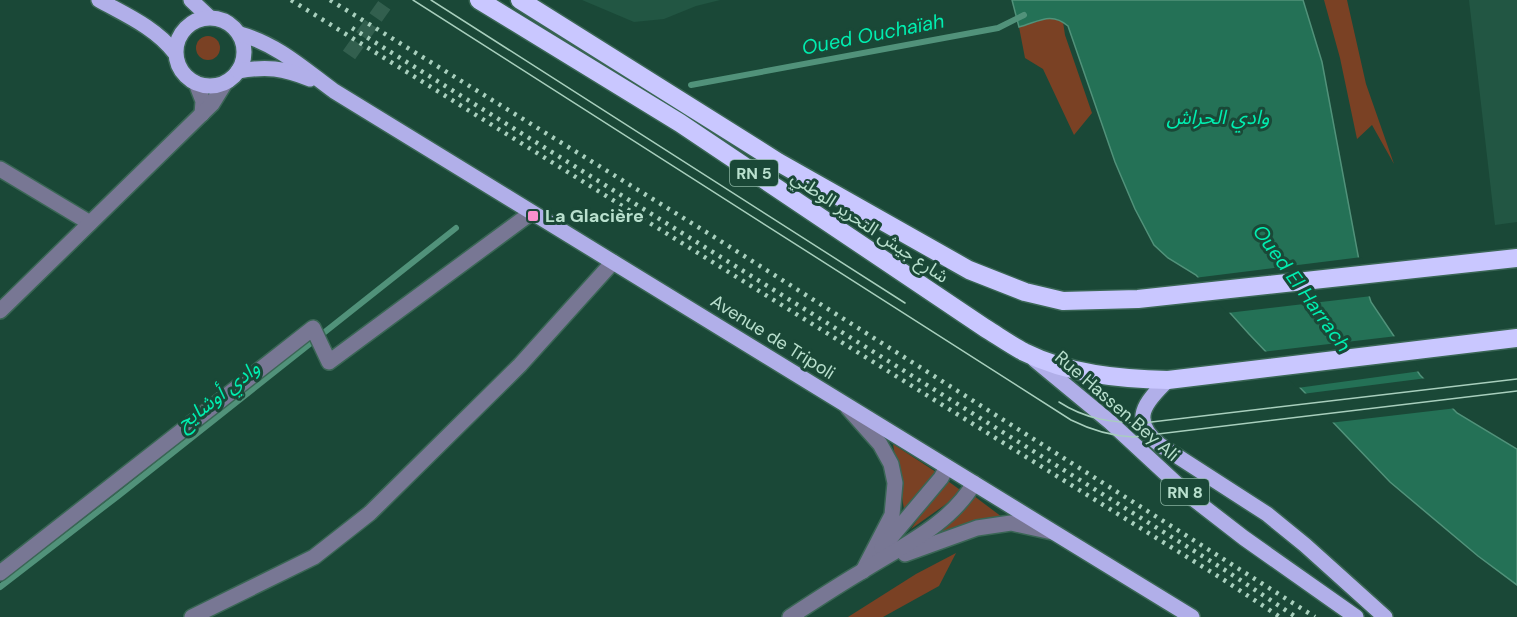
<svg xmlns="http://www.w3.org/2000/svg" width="1517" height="617" font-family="'DM Sans','Noto Sans Arabic',sans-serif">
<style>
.built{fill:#225643}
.green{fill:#7a4124}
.water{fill:#247156;stroke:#51927a;stroke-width:1.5}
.pier{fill:#1a4837}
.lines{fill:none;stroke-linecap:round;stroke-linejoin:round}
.stream{stroke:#51927a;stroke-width:6}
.minor-tunnel{stroke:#325f4e;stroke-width:15;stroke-dasharray:15 8;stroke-linecap:butt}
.minor-casing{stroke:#3a6655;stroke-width:18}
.major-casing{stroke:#3a6655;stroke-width:18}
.highway-casing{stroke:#3a6655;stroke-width:21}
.minor{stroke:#787794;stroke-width:15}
.major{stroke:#b1afe9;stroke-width:15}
.highway{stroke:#c9c7ff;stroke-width:18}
.tram{stroke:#a8cfbd;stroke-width:1.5}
.rail{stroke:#a8cfbd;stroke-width:4.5;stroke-dasharray:3 6;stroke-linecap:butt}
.poi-dot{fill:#f890cb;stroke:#1a4837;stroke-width:2}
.labels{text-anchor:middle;stroke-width:6;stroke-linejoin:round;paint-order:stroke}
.shield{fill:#1a4837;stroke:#89b2a1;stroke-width:1.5}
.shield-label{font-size:16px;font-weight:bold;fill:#b9e0ce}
.poi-label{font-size:18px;font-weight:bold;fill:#b9e0ce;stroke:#1a4837;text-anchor:start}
.street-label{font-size:18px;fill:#b9e0ce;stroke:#1a4837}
.water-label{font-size:20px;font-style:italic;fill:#00eeb0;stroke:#1a4837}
</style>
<rect width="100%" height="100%" fill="#1a4837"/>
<!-- built -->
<g class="built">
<path d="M582,0H720L696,6L664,19L634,22Z"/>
<path d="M1469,0H1517V222L1495,225Z"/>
</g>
<!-- green -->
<g class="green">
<path d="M1324,0H1347L1366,84L1394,164L1372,125L1357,139L1340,58Z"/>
<path d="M1050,17L1063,22L1065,35L1092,113L1074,135L1043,69L1025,58L1019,27Z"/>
<circle cx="208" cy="48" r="12"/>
<path d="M893,444L936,472L904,509Z"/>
<path d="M945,479L963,492L911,529Z"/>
<path d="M974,496L1006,520L927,539Z"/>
<path d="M956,553L939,586L883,617H848L916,574Z"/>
</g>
<!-- water -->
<path class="water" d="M1012,0H1303L1322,62L1361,271L1371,302L1420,375L1457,413L1517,449V585L1478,556L1390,482L1249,334L1196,275L1168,258L1154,245L1135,209L1115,162L1068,26C1051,11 1038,22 1019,27Z"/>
<!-- pier -->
<g class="pier">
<path d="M1362,257L1372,296L1227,313L1194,278Z"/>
<path d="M1397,336L1421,371L1297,388L1262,352Z"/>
<path d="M1427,378L1457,408L1329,423L1302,394Z"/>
</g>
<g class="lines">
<!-- stream -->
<g class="stream">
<path d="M691,85L998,28L1024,15"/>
<path d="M0,587L118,496L456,228"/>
</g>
<!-- minor-tunnel -->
<path class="minor-tunnel" d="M349,55L388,0"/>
<!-- minor casing -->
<g class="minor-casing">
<g id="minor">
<path d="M196,83L203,101L202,114"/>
<path d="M0,169L90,223"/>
<path d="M0,311L212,104L225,83"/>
<path d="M848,408L880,444L891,464L895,483L892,515L863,571"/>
<path d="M882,548L941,478L947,467"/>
<path d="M905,554L977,528L1011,523L1052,532"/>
<path d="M0,573L313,328L329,362L531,213"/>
<path d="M192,617L314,557L370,513L520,365L613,262"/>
<path d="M790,617C813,602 837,586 861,572C900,547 950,525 974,483"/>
</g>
</g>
<!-- major casing -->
<g class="major-casing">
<g id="major">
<path d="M99,0C126,15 156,28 175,53"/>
<path d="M191,0L209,17"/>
<circle cx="210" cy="52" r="34"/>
<path d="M240,34C277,44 304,69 334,91L1192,617"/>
<path d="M238,71C267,66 283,68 310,79"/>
<path d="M1035,360L1110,422L1191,497L1244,538L1356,617"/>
<path d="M1168,380C1145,402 1129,420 1160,445L1267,514L1305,545L1385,617"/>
</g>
</g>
<!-- highway casing -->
<g class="highway-casing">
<g id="highway">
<path d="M479,0L680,123L985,328C998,336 1011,345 1024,352C1068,374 1120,379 1168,380L1517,338"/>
<path d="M520,0L778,162L969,270L1025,292L1063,301L1138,299L1517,258"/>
</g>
</g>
<!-- minor -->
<use href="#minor" class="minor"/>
<!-- major -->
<use href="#major" class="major"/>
<!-- highway -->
<use href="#highway" class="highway"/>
<!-- tram -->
<g class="tram">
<path d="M413,0L1071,420C1091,430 1110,436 1133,437L1517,391"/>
<path d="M431,0L905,303"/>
<path d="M1059,402C1085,419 1112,423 1143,423L1517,379"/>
</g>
<!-- rail -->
<g class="rail">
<path d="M291,0L1224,580L1280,617"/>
<path d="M330,0L711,235L1315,617"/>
<path d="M352,28L1228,572L1296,617"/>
</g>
</g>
<!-- markers -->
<rect class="poi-dot" x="527" y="210" width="12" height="12" rx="3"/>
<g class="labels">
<!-- shield labels -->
<g class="shield">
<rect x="730" y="160" width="48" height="26" rx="4.5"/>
<rect x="1161" y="479" width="48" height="26" rx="4.5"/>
</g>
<g class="shield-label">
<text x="754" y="179">RN 5</text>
<text x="1185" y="498">RN 8</text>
</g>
<!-- poi labels -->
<g class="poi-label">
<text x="545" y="222">La Glacière</text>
</g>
<!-- street labels -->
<g class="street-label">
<text transform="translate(870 227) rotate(34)" y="6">شارع جيش التحرير الوطني</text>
<text transform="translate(773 337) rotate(32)" y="6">Avenue de Tripoli</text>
<text transform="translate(1117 406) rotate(41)" y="6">Rue Hassen Bey Ali</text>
</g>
<!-- water labels -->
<g class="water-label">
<text transform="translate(873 34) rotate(-11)" y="7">Oued Ouchaïah</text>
<text x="1218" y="124">وادي الحراش</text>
<text transform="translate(1302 288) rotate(54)" y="7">Oued El Harrach</text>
<text transform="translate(218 395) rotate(-38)" y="7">وادي أوشايح</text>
</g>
</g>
</svg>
